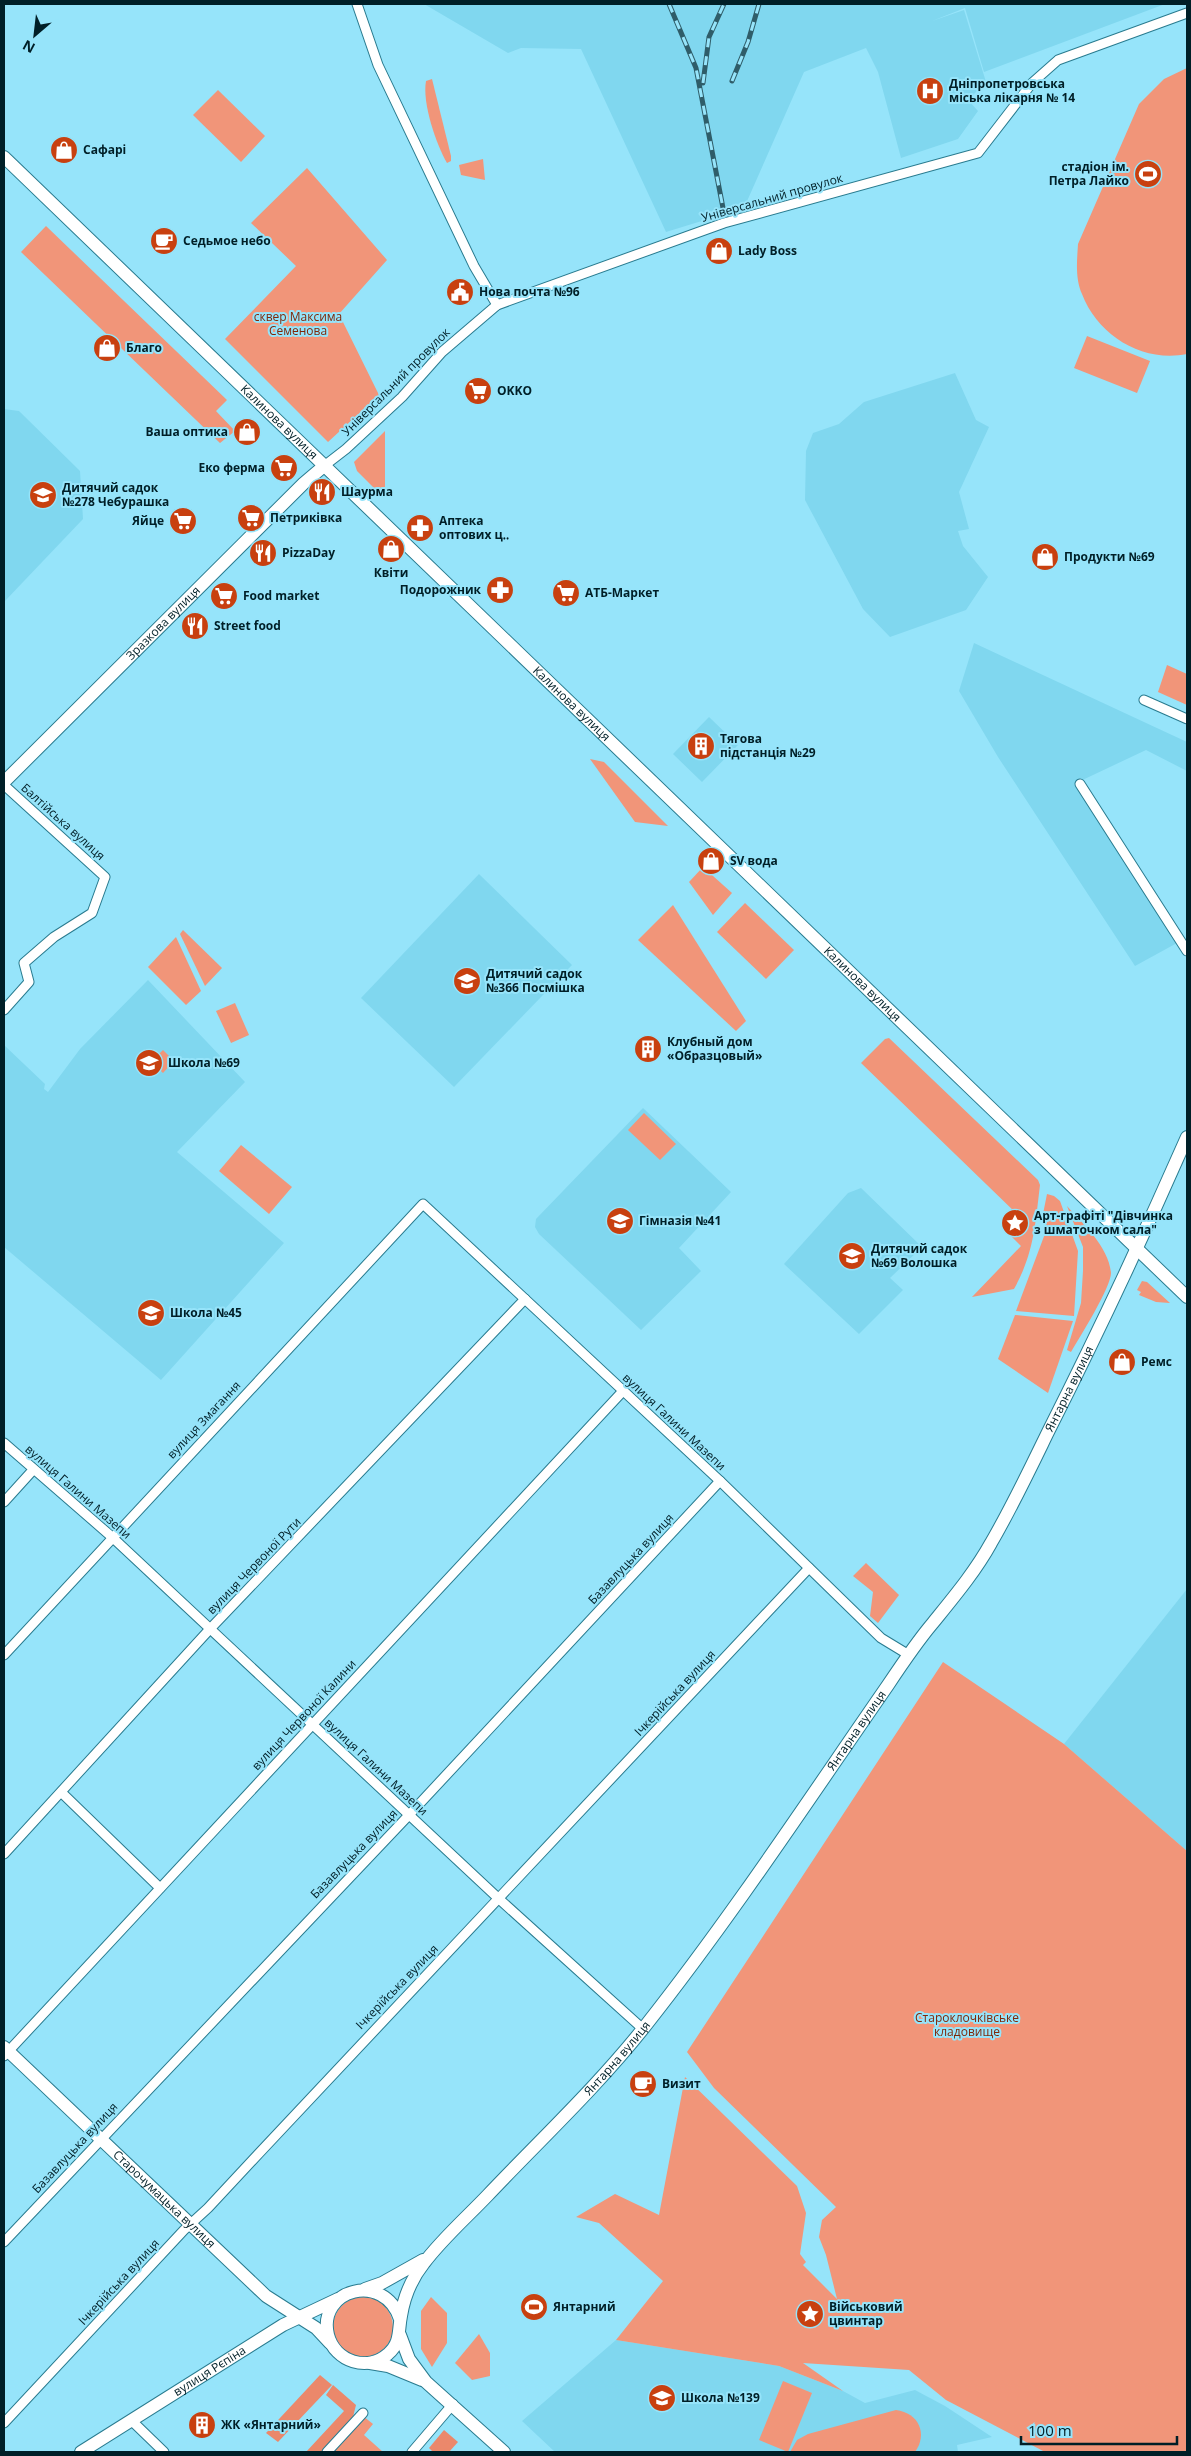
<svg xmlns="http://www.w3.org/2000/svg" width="1191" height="2456" font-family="'Open Sans',sans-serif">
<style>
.built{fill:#80d7ef}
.green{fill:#f19579}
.forest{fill:#eb886b}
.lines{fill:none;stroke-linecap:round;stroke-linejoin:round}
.street-casing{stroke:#297b8f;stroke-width:11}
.secondary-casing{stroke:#297b8f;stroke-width:14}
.street{stroke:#fff;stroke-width:9}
.secondary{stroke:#fff;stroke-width:12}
.rail-casing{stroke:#2f5d69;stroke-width:5}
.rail{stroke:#96e4fa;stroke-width:3;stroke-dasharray:9;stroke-linecap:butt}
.labels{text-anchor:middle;stroke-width:4;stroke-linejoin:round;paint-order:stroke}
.poi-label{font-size:12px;font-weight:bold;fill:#001f27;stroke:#96e4fa;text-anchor:start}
.street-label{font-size:12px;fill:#001f27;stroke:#96e4fa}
.park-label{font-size:12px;fill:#7f2709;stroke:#96e4fa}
</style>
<rect width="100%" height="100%" fill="#96e4fa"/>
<!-- built -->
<g class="built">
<path d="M424,4H1165L984,72L965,8L932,21L964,10L986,82L968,100L978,111L958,139L901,158L878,72L866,48L804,72L744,208L666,232L581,49L521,48L508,53Z"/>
<path d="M955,373L976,420L989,427L959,492L969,529L958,531L963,546L988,577L966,610L890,637L863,609L805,500L806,451L813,433L839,424L864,402Z"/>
<path d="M4,409L19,411L80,471L83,519L4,602Z"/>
<path d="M974,643L1187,742V771L1146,750L1074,784L1177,943L1135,966L998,757L959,691Z"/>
<path d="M709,717L738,745L702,782L673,754Z"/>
<path d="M479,874L572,965L454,1087L361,998Z"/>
<path d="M148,980L245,1082L177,1152L284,1243L161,1380L4,1247V1045L45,1084L44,1089L48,1092L80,1049Z"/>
<path d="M643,1108L731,1192L679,1248L701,1271L641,1330L539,1234L535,1227L536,1219Z"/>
<path d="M861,1188L922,1247L890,1278L903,1290L859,1334L784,1264L848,1193Z"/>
<path d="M1187,1589V1851L1064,1744Z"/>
<path d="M616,2340L779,2366L843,2391L865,2403L915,2390L945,2406L992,2437L957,2445L958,2452H555L522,2421Z"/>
</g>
<!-- green -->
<g class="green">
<path d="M1187,68V354C1143,363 1098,336 1082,294C1075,278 1077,261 1078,244L1139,104L1164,79Z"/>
<path d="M432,79L451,156V161L447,163C436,144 422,103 426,81Z"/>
<path d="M218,90L265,136L241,162L193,115Z"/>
<path d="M483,159L485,180L461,175L459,165Z"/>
<path d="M307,168L387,260L339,314L379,395L328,442L225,339L296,266L251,223Z"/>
<path d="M46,226L227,400L216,411L235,431L220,443L21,252Z"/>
<path d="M1087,336L1150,361L1137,393L1074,368Z"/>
<path d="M385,431V487L380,494L357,471L354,462Z"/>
<path d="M1167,665L1187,674V705L1158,692Z"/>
<path d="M590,759L604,762L668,826L635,822Z"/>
<path d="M703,867L732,893L713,915L689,882Z"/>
<path d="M745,903L794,950L766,979L717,932Z"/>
<path d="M673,905L746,1021L736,1031L638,940Z"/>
<path d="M183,930L222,968L205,986L180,934Z"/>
<path d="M176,937L201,991L186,1005L148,967Z"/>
<path d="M235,1003L249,1035L231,1043L216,1011Z"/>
<path d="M889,1038L1038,1180L1040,1185C1035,1226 1034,1253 1014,1289L972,1297L1021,1246L1006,1231L1020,1217L861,1063L885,1039Z"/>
<path d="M163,1050L174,1061L163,1073L151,1062Z"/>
<path d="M644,1113L676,1144L660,1160L628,1130Z"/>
<path d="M241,1145L292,1187L269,1214L219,1171Z"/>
<path d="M1047,1194L1054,1196L1060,1201L1078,1251L1074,1316L1016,1311L1046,1231V1224L1042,1219Z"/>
<path d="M1067,1206C1083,1224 1109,1247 1111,1273C1111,1287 1080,1337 1071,1352L1067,1350L1081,1303L1083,1271V1247Z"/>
<path d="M1142,1281L1147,1282L1170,1303L1156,1302L1139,1295L1141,1292L1137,1290Z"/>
<path d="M1015,1315L1073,1321L1048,1393L998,1359Z"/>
<path d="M866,1563L899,1595L878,1623L870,1616L873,1592L853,1576Z"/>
<path d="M943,1662L1064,1744L1187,1851V2452H1045L946,2400L909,2370L803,2363L843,2391L779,2366L616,2340L663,2281L599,2223L576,2217L615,2194L659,2215L685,2077L797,2186L806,2213L800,2254L806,2262L803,2265L837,2299L826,2255L819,2237L822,2220L836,2207L714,2088L687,2052Z"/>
<circle cx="363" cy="2327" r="30"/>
<path d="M431,2297L447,2313V2343L432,2367L421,2349V2311Z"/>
<path d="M479,2334L490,2353V2376L472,2380L455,2363Z"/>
<path d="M783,2381L812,2393L788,2452L759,2440Z"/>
<path d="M896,2410C919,2413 928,2434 915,2452H790L797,2440L808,2434Z"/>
<path d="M363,2416L373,2424L364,2435L383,2452H330Z"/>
</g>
<!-- forest -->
<g class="forest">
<path d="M320,2375L332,2385L278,2442L266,2433Z"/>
<path d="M333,2385L356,2405L352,2421L323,2452H306L344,2411L326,2395Z"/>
<path d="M444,2430L458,2442L449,2452H433L429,2448Z"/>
</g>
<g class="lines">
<!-- street casing -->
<g class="street-casing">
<g id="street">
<path d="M357,4L378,65L474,266L497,305"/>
<path d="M324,466L346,449L402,397L442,352L497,305L724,223L978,153L1032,83L1058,60L1187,13"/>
<path d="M1144,700L1187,719"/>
<path d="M1080,784L1187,951"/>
<path d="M4,785L105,877L92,913L54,937L24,963L29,982L4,1010"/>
<path d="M4,1443L112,1537L498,1898L643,2029"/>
<path d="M4,1502L33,1470"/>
<path d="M4,1655L423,1204L720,1481L881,1638L909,1655"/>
<path d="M62,1793L160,1888"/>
<path d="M4,1854L209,1630L525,1299"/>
<path d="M4,2056L623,1391"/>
<path d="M4,2242L409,1815L720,1481"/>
<path d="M132,2421L164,2452"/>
<path d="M4,2423L184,2230L208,2208C407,1994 609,1783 809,1568"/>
<path d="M327,2452L363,2413"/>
<path d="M412,2452L453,2404"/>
</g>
</g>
<!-- secondary casing -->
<g class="secondary-casing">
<g id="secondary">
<path id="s1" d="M4,157L1187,1297"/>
<path id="s2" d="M4,782L304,483L324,466"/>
<path id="s3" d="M4,2047L266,2296L316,2328L330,2343"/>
<path d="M365,2289L382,2283L423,2260"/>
<path id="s4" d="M400,2319C384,2271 317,2289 328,2335C335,2362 368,2372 388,2354C401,2343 398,2331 401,2316C404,2297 412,2278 424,2263C442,2239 466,2218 487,2196C540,2140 598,2086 646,2025C732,1916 809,1799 888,1685C902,1664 916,1643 932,1624C953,1598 975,1572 991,1543C1012,1507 1030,1469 1048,1432C1097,1335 1143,1237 1187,1137"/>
<path d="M400,2335L409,2359L426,2382L504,2452"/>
<path d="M370,2363L388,2366L422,2380"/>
<path id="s5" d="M81,2452L283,2325L338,2299"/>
</g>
</g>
<!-- street -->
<use href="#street" class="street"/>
<!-- secondary -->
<use href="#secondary" class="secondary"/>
<!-- rail casing -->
<g class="rail-casing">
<g id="rail">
<path d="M669,4L696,68L723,208"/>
<path d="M732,81L748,42L759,4"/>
<path d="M703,83L709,37L724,4"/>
</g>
</g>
<!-- rail -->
<use href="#rail" class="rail"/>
</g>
<!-- icons -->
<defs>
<g id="hospital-disc" transform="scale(1.4375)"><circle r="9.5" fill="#c8400f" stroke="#96e4fa"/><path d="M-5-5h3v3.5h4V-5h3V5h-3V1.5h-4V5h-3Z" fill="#fff"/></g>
<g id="shop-disc" transform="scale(1.4375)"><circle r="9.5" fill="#c8400f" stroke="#96e4fa"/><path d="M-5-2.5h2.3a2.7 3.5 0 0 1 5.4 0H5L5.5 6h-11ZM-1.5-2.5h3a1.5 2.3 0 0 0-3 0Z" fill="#fff"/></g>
<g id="stadium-disc" transform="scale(1.4375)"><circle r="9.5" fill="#c8400f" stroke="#96e4fa"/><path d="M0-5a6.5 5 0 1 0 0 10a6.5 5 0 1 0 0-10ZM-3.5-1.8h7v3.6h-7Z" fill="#fff"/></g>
<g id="cafe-disc" transform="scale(1.4375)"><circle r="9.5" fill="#c8400f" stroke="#96e4fa"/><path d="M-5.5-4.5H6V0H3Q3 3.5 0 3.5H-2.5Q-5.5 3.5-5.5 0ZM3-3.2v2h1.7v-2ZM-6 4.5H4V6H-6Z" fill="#fff"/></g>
<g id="civic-disc" transform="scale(1.4375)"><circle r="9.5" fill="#c8400f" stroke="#96e4fa"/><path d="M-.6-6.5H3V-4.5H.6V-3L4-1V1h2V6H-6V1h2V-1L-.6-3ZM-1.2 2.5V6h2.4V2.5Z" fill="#fff"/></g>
<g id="supermarket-disc" transform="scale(1.4375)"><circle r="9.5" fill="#c8400f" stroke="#96e4fa"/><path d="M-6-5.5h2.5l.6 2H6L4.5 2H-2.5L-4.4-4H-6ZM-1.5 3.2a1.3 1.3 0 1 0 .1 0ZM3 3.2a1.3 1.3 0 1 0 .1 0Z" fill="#fff"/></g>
<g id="restaurant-disc" transform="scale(1.4375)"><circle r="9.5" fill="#c8400f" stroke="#96e4fa"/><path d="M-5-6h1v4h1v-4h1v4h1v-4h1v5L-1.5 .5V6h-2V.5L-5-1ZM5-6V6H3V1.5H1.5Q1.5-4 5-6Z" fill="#fff"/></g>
<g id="school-disc" transform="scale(1.4375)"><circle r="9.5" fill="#c8400f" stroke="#96e4fa"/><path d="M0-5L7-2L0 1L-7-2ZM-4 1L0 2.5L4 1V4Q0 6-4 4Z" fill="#fff"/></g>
<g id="pharmacy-disc" transform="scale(1.4375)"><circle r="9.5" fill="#c8400f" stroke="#96e4fa"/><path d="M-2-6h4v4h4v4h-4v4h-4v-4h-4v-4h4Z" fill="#fff"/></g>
<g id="building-disc" transform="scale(1.4375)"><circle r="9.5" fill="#c8400f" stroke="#96e4fa"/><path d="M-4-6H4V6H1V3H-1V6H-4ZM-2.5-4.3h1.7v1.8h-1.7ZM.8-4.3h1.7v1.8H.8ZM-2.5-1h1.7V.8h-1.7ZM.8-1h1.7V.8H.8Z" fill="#fff"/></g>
<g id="sight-disc" transform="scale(1.4375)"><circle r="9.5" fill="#c8400f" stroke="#96e4fa"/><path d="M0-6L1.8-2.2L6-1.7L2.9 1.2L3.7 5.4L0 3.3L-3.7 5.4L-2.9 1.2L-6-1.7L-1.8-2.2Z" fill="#fff"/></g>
</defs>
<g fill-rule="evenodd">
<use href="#hospital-disc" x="930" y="91"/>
<use href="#shop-disc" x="64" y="150"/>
<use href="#stadium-disc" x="1148" y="174"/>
<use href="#cafe-disc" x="164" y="241"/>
<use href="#shop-disc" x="719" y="251"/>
<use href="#civic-disc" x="460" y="292"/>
<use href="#shop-disc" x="107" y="348"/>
<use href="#supermarket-disc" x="478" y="391"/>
<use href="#shop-disc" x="247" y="432"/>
<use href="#supermarket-disc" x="284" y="468"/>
<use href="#restaurant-disc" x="322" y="492"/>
<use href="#school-disc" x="43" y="495"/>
<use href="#supermarket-disc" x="251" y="518"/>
<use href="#supermarket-disc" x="183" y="521"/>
<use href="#pharmacy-disc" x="420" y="528"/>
<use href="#shop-disc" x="391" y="549"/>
<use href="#restaurant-disc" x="263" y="553"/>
<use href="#shop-disc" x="1045" y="557"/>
<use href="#pharmacy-disc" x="500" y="590"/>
<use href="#supermarket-disc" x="566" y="593"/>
<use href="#supermarket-disc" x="224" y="596"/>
<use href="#restaurant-disc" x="195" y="626"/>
<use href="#building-disc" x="701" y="746"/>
<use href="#shop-disc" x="711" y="861"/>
<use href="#school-disc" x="467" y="981"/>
<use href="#building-disc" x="648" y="1049"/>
<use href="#school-disc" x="149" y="1063"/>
<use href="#school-disc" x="620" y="1221"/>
<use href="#sight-disc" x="1015" y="1223"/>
<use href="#school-disc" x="852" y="1256"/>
<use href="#school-disc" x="151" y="1313"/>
<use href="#shop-disc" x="1122" y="1362"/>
<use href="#cafe-disc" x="643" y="2084"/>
<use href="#stadium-disc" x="534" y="2307"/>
<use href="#sight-disc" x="810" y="2314"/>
<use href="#school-disc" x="662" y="2398"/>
<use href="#building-disc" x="202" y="2425"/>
</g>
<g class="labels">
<!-- poi labels -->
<g class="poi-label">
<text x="949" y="88">Дніпропетровська<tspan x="949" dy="14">міська лікарня № 14</tspan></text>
<text x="83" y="154">Сафарі</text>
<text x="1129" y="171" text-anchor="end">стадіон ім.<tspan x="1129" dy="14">Петра Лайко</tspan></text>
<text x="183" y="245">Седьмое небо</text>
<text x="738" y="255">Lady Boss</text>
<text x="479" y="296">Нова почта №96</text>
<text x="126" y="352">Благо</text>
<text x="497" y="395">OKKO</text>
<text x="228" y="436" text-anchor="end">Ваша оптика</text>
<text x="265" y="472" text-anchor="end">Еко ферма</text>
<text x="62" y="492">Дитячий садок<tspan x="62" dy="14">№278 Чебурашка</tspan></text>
<text x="341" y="496">Шаурма</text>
<text x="270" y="522">Петриківка</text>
<text x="164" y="525" text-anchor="end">Яйце</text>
<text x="439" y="525">Аптека<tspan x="439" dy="14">оптових ц‥</tspan></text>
<text x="282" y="557">PizzaDay</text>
<text x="1064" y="561">Продукти №69</text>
<text x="391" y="577" text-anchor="middle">Квіти</text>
<text x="481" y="594" text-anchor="end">Подорожник</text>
<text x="585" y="597">АТБ-Маркет</text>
<text x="243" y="600">Food market</text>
<text x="214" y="630">Street food</text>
<text x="720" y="743">Тягова<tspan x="720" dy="14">пiдстанцiя №29</tspan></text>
<text x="730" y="865">SV вода</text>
<text x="486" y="978">Дитячий садок<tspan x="486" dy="14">№366 Посмішка</tspan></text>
<text x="667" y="1046">Клубный дом<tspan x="667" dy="14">«Образцовый»</tspan></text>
<text x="168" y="1067">Школа №69</text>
<text x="1034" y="1220">Арт-графіті "Дівчинка<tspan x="1034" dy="14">з шматочком сала"</tspan></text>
<text x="639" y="1225">Гімназія №41</text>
<text x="871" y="1253">Дитячий садок<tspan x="871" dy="14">№69 Волошка</tspan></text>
<text x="170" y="1317">Школа №45</text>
<text x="1141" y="1366">Ремс</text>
<text x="662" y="2088">Визит</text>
<text x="553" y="2311">Янтарний</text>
<text x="829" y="2311">Військовий<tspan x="829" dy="14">цвинтар</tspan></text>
<text x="681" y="2402">Школа №139</text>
<text x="221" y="2429">ЖК «Янтарний»</text>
</g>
<!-- street labels -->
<g class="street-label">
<text transform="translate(772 198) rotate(-16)" y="4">Універсальний провулок</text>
<text transform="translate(396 382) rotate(-45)" y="4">Універсальний провулок</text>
<text dy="4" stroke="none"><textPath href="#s1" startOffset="382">Калинова вулиця</textPath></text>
<text dy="4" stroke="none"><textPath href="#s2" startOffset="225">Зразкова вулиця</textPath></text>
<text dy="4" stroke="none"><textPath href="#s1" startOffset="788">Калинова вулиця</textPath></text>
<text transform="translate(63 822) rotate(42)" y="4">Балтійська вулиця</text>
<text dy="4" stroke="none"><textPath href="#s1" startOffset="1192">Калинова вулиця</textPath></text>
<text dy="4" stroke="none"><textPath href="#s4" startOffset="1382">Янтарна вулиця</textPath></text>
<text transform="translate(204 1420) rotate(-47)" y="4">вулиця Змагання</text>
<text transform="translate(674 1422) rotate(43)" y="4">вулиця Галини Мазепи</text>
<text transform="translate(78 1492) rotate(41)" y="4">вулиця Галини Мазепи</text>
<text transform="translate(631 1559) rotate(-47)" y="4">Базавлуцька вулиця</text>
<text transform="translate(254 1566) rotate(-46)" y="4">вулиця Червоної Рути</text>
<text transform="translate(675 1693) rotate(-47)" y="4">Ічкерійська вулиця</text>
<text transform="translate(304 1715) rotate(-47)" y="4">вулиця Червоної Калини</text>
<text dy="4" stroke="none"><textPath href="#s4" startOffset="978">Янтарна вулиця</textPath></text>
<text transform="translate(376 1767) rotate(43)" y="4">вулиця Галини Мазепи</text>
<text transform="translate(354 1854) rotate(-46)" y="4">Базавлуцька вулиця</text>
<text transform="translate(397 1987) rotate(-46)" y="4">Ічкерійська вулиця</text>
<text dy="4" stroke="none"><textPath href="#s4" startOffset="572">Янтарна вулиця</textPath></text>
<text transform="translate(75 2148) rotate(-47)" y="4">Базавлуцька вулиця</text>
<text dy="4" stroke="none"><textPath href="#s3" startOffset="221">Старочумацька вулиця</textPath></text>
<text transform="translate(119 2282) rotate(-47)" y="4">Ічкерійська вулиця</text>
<text dy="4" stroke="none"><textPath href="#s5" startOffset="152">вулиця Рєпіна</textPath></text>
</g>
<!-- park labels -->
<g class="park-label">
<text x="298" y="321">сквер Максима<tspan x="298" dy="14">Семенова</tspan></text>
<text x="967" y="2022">Староклочківське<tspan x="967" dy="14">кладовище</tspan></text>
</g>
</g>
<!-- border -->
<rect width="1191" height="2456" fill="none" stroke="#001f27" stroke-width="10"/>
<!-- north arrow -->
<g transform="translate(35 35) rotate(208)" stroke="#96e4fa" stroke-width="4" paint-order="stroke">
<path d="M0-4L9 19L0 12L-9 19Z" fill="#001f27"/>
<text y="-8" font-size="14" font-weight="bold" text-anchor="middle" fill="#001f27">N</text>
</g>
<!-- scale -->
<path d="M1021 2436v8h156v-8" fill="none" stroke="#001f27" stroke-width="2.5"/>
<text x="1028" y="2436" font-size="15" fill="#001f27" stroke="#96e4fa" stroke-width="4" paint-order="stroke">100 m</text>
</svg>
